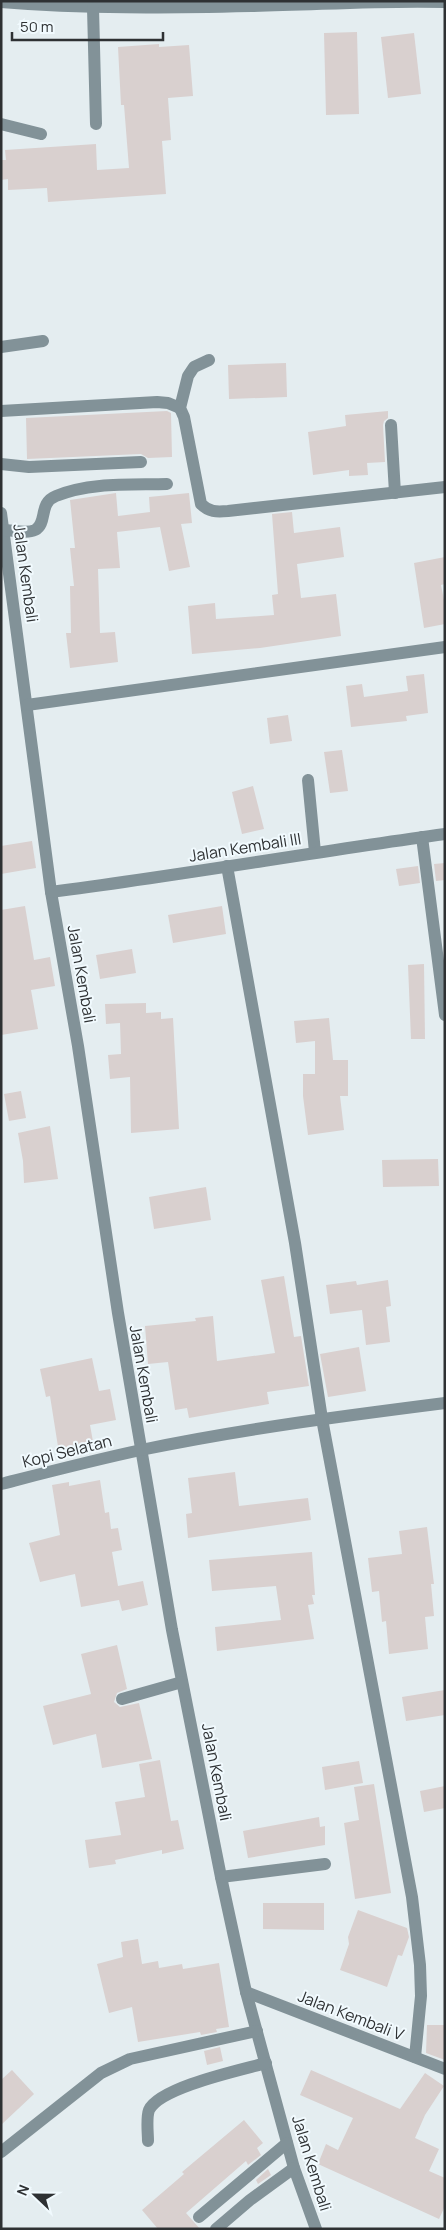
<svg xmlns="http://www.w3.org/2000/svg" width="446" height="2230" font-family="Manrope,sans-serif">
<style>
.building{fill:#d9d0cf}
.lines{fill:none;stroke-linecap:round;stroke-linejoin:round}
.minor{stroke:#829298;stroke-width:12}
.labels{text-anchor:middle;stroke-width:4;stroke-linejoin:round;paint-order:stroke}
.street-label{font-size:16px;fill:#2e3133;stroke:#f1fafe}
</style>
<rect width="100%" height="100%" fill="#e4edf0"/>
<!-- building -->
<g class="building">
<path d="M357,32L359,114L326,115L324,33Z"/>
<path d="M414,33L421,94L388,98L381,37Z"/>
<path d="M159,44V47L189,45L193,96L168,98L171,140L162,141L166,194L48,202L47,188L8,190V179L1,180V160H6L5,150L96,144L97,170L129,168L124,105H121L118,47Z"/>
<path d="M286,363L287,397L229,399L228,365Z"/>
<path d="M167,411L171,413L172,457L148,458L141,454L27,459L26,418Z"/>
<path d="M388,411V418L384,421L383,425L385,462L367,463L368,475L349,476V470L313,475L308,432L346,426L345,415Z"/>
<path d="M116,493L118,516L150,512L149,497L189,493L192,523L181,524L190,567L169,571L160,527L117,532L120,568L98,569L100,633L115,632L118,662L70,668L66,633H71L70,586H74L70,548H75L70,500Z"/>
<path d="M292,512L294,533L340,527L344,557L297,564L301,598L336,594L341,636L260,648L192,654L188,606L215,603L216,619L274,615L272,595L278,594L272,514Z"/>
<path d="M445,557V584L441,585L445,605V624L424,628L414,563Z"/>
<path d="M424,674L428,713L406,716L407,721L351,727L346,686L362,684L364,697L408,691L406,676Z"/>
<path d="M288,715L292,741L270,744L267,718Z"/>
<path d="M342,750L348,791L330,793L324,752Z"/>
<path d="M253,786L264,829L242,834L232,792Z"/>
<path d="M32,841L36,868L1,874V846Z"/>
<path d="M445,863V880L436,881L434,864Z"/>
<path d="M418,866L420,883L399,886L396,869Z"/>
<path d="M25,906L34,960L50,957L55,986L31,990L38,1029L1,1035V910Z"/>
<path d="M222,906L226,934L173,943L168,915Z"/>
<path d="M132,949L136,973L100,979L96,955Z"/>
<path d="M424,964L425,1039H411L408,965Z"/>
<path d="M146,1003V1013L161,1012V1019L173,1018L179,1129L131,1133L130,1077L110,1079L108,1055L121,1054L120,1023L106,1024L105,1004Z"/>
<path d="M329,1018L333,1060H348V1096H340L344,1130L308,1135L303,1096V1074H315V1041L296,1043L294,1021Z"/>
<path d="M21,1091L26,1118L9,1121L4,1094Z"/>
<path d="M50,1126L58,1179L24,1183L23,1161L18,1133Z"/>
<path d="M438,1159L439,1186L383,1187L382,1160Z"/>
<path d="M206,1187L211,1220L154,1229L149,1197Z"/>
<path d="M284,1276L294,1337L301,1336L309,1386L267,1392L269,1404L189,1418L187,1408L175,1410L168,1362L148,1364L145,1326L196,1321L195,1318L213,1316L217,1361L275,1353L261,1280Z"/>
<path d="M388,1280L391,1306L386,1307L390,1342L366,1345L362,1310L330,1314L326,1285L356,1281L357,1285Z"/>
<path d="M359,1347L366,1391L328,1397L320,1354Z"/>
<path d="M92,1358L99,1391L110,1389L116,1420L90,1425L94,1447L59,1453L50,1396L46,1397L40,1369Z"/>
<path d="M235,1472L239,1506L308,1498L311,1520L188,1538L186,1514L192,1513L188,1478Z"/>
<path d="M100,1480L105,1513L109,1512L111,1529L118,1528L122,1550L112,1552L118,1586L143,1581L148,1605L122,1611L119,1600L81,1607L75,1574L40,1582L29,1543L60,1535L52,1485L69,1482V1486Z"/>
<path d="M427,1527L434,1584H431L434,1616L425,1617L428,1649L389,1654L386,1621L382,1622L379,1591L372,1592L368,1558L402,1554L399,1531Z"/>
<path d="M312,1552L315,1595H312L314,1604L308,1605L314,1639L217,1651L215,1627L281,1620L276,1586L212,1591L209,1560Z"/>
<path d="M117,1645L127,1689L117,1693L114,1702L120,1707L139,1703L152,1759L102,1768L96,1734L53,1745L43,1706L91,1694L81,1654Z"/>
<path d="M445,1690V1715L406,1721L402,1697Z"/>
<path d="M160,1760L171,1821L178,1820L184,1849L162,1854V1850L115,1860L116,1864L89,1868L85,1840L121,1835L115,1802L145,1797L139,1764Z"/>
<path d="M359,1761L363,1783L325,1790L322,1767Z"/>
<path d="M374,1784L391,1893L355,1899L344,1823L359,1820L354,1787Z"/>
<path d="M445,1786V1808L424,1812L420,1791Z"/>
<path d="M319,1817L320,1827L325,1826V1845L248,1858L243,1831Z"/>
<path d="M263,1903H324V1930L263,1929Z"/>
<path d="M358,1910L407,1928L409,1937L402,1956L398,1955L387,1987L340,1970L349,1944L348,1937Z"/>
<path d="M138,1939L142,1964L158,1961L159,1968L182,1964L183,1969L219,1963L229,2027L216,2029L217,2032L201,2035L200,2032L138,2042L132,2007L109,2013L97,1964L123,1957L121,1942Z"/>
<path d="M427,2025H445V2060L426,2053Z"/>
<path d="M220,2047L223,2061L207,2065L204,2051Z"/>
<path d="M12,2070L34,2094L1,2125V2080Z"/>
<path d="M311,2070L400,2109L425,2073L444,2086L425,2115L415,2138L439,2149L429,2171L445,2178V2206L439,2219L318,2164L326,2144L338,2150L353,2118L300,2095Z"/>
<path d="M244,2120L263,2143L257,2148L261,2155L248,2165L246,2161L186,2213L200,2229H158L142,2210L184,2174L182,2172Z"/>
<path d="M268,2169L271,2175L258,2184L256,2180Z"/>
</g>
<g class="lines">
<!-- minor -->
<g class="minor">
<path d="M1,2C84,9 168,8 251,6C316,5 380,0 445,2"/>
<path d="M93,8L96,124"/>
<path d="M1,124L41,134"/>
<path d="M1,347L43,341"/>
<path d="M209,360L194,367L188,376L180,408L184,417L201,504C209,512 216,512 228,511L445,487"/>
<path d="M1,411L157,402L168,403L180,408"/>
<path d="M391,425L395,493"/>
<path d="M1,464L29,467L141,462"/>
<path d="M1,513L51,892L78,1046L118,1313L172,1630L221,1877L246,1992L294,2168L316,2229"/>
<path d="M4,530C12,530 27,534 35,530C48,523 38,503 56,496C90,482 131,485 167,484"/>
<path d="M27,705L445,647"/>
<path d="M308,780L315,852"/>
<path d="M422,837L445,1015"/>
<path d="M227,866L295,1243L322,1419L412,1897L420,1965L421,1996L415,2057"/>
<path d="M51,892C183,875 313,852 445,834"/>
<path d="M1,1484C48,1472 94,1460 141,1450C241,1429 343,1416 445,1403"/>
<path d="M122,1699L182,1682"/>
<path d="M221,1877L325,1864"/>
<path d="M246,1992L445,2069"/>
<path d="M148,2141C148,2133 146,2118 149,2110C160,2087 241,2070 266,2063"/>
<path d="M1,2152L101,2073L130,2059L257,2031"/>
<path d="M199,2217L287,2143"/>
<path d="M216,2229L250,2200L294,2168"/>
</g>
</g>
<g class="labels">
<!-- street labels -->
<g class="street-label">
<text transform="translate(26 573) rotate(82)" y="6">Jalan Kembali</text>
<text transform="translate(245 847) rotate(-9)" y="6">Jalan Kembali III</text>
<text transform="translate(82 974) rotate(80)" y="6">Jalan Kembali</text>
<text transform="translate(144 1374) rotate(80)" y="6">Jalan Kembali</text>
<text transform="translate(67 1451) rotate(-14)" y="6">Kopi Selatan</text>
<text transform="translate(217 1772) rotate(79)" y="6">Jalan Kembali</text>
<text transform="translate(351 2015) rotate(21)" y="6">Jalan Kembali V</text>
<text transform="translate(312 2163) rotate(73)" y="6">Jalan Kembali</text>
</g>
</g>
<!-- border -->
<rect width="446" height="2230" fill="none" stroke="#2e3133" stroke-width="5"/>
<!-- north arrow -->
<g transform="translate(35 2195) rotate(292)" stroke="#f1fafe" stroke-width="4" paint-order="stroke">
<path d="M0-4L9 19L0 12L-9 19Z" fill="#2e3133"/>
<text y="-8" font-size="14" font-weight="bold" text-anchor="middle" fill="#2e3133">N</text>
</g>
<!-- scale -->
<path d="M12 32v8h151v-8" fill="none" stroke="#2e3133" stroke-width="2.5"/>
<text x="20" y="32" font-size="15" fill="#2e3133" stroke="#f1fafe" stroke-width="4" paint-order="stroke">50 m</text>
</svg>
